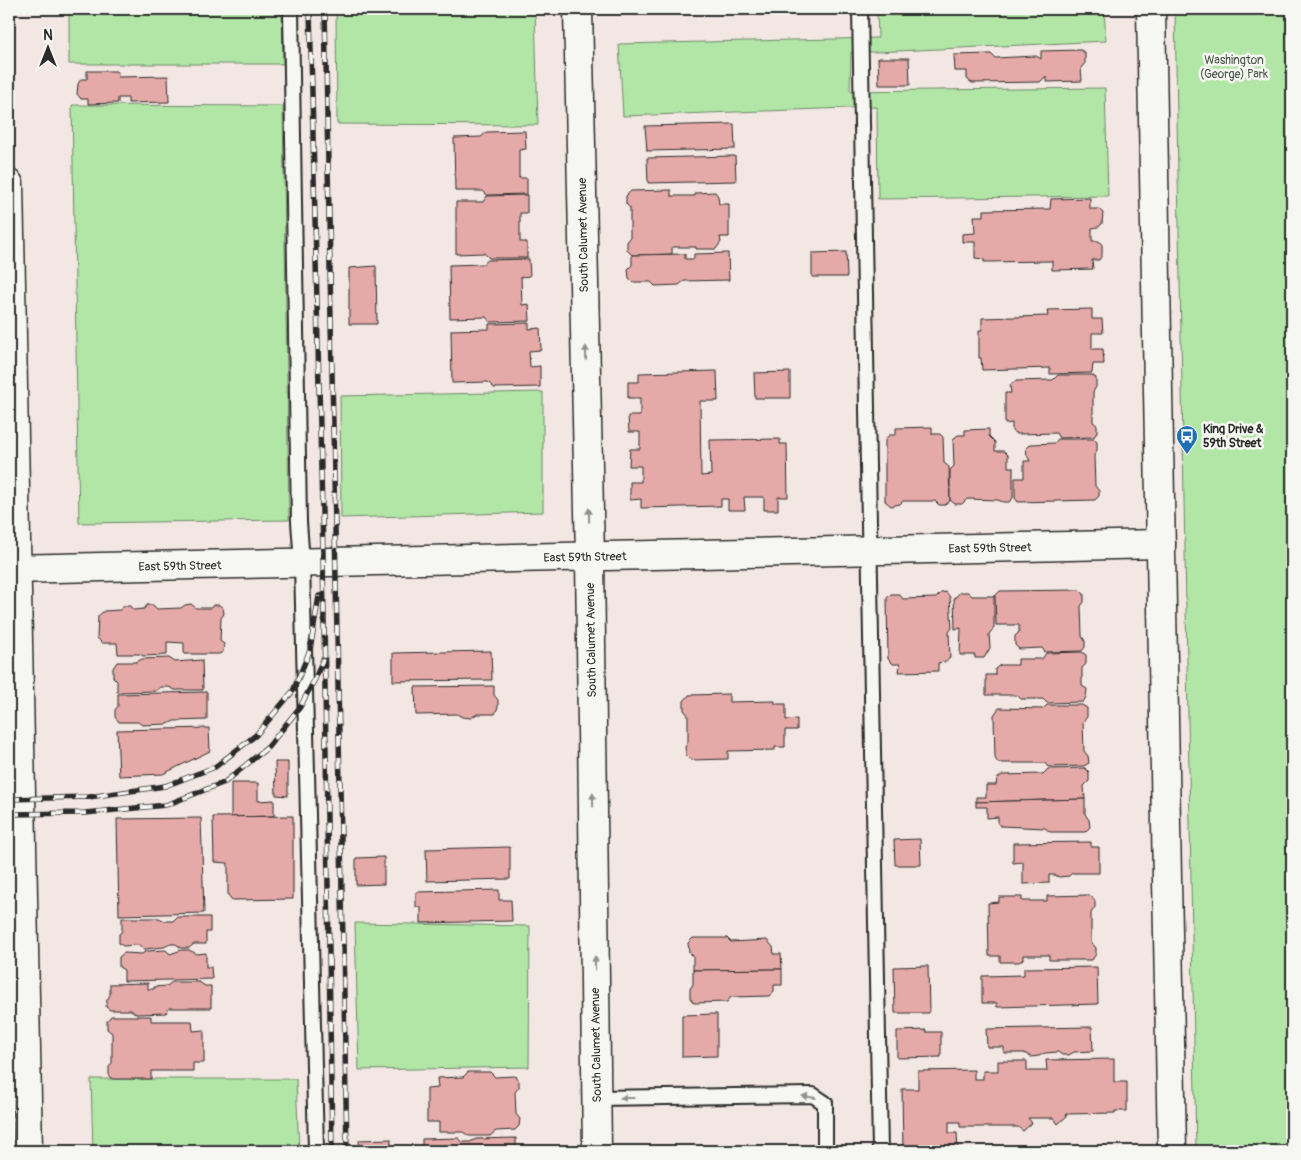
<svg xmlns="http://www.w3.org/2000/svg" width="1301" height="1160" font-family="Pangolin,sans-serif">
<style>
.green{fill:#b2e6a7;stroke:#6e8869}
.building{fill:#e5aaa8;stroke:#2b2b2b}
.lines{fill:none;stroke-linecap:round;stroke-linejoin:round}
.service-casing{stroke:#2b2b2b;stroke-width:18}
.minor-casing{stroke:#2b2b2b;stroke-width:31}
.tertiary-casing{stroke:#2b2b2b;stroke-width:31}
.service{stroke:#f6f6f2;stroke-width:14}
.minor{stroke:#f6f6f2;stroke-width:28}
.tertiary{stroke:#f6f6f2;stroke-width:28}
.rail-casing{stroke:#2b2b2b;stroke-width:5.5}
.rail{stroke:#f6f6f2;stroke-width:4;stroke-dasharray:11;stroke-linecap:butt}
.oneway{fill:#90908e}
.labels{text-anchor:middle;stroke-width:5;stroke-linejoin:round;paint-order:stroke}
.park-label{font-size:12px;fill:#4d5a4a;stroke:#f6f6f2}
.street-label{font-size:12px;fill:#2b2b2b;stroke:#f6f6f2}
.poi-label{font-size:12px;font-weight:bold;fill:#2b2b2b;stroke:#f6f6f2;text-anchor:start}
</style>
<rect width="100%" height="100%" fill="#f3e7e3"/>
<filter id="ink" filterUnits="userSpaceOnUse"><feTurbulence type="fractalNoise" baseFrequency=".02" numOctaves="2"/><feDisplacementMap in="SourceGraphic" scale="10" xChannelSelector="R" yChannelSelector="G"/><feConvolveMatrix kernelMatrix="1 2 1 2 8 2 1 2 1" color-interpolation-filters="sRGB"/></filter>
<g filter="url(#ink)">
<!-- green -->
<g class="green">
<path d="M69,9H282L283,64H69Z"/>
<path d="M336,9H535L538,125L337,124Z"/>
<path d="M877,9H1104L1106,41L876,52H851L850,91L1105,88L1108,196L878,199L877,107L623,116L619,44L878,38Z"/>
<path d="M1175,9H1292V1151H1196Z"/>
<path d="M72,105L283,106L289,520L79,523Z"/>
<path d="M543,392V512L341,518L340,396Z"/>
<path d="M355,923L530,926L529,1067L359,1070Z"/>
<path d="M91,1079H296L299,1151H93Z"/>
</g>
<!-- building -->
<g class="building">
<path d="M1081,50L1085,53V63L1081,68L1082,81L1046,82V76L1040,82L972,83L967,79V71H955L954,55L991,54L995,58L1036,56L1041,59V51Z"/>
<path d="M878,58H909L910,85H879Z"/>
<path d="M87,71H117L118,77L168,76L169,102L128,103V98H118V103L88,104V99H81L77,94L78,84L81,79H87Z"/>
<path d="M734,124L735,149L647,151L645,126Z"/>
<path d="M525,131L526,149L519,150V178H527V194L487,195L483,191H455L454,138L481,137L487,132Z"/>
<path d="M735,156L736,181L648,183L647,158Z"/>
<path d="M671,190V196H695V193L715,192L718,196L719,204H729V237H720L721,242L716,249H696V247H672V254L632,255L627,250V242L630,238V208L626,204V196L631,191Z"/>
<path d="M527,195V213H520V242H527V258H489L484,253L456,254V202H483L487,196Z"/>
<path d="M1090,198V209H1099L1103,213L1102,224L1098,227L1092,228V241H1099L1102,245V255L1099,260H1092L1093,269L1052,270V261L984,262V259L975,258V242H962V234L975,233L974,216H984V210L1050,209L1051,199Z"/>
<path d="M846,252L847,277H812V253Z"/>
<path d="M728,253L729,280L684,281L679,285L655,286L651,282H633L629,278L628,269L632,265V255L685,254V259H694V254Z"/>
<path d="M529,259L530,276L521,277L522,305L529,304L530,321L490,322L486,317L450,318L449,265L483,264L488,260Z"/>
<path d="M376,266L377,324H349V268Z"/>
<path d="M1092,309V319H1102L1103,333H1092V349H1103L1104,364H1093L1092,373L1050,374V368L982,370L981,358H979V330H982V318L1048,316L1047,310Z"/>
<path d="M529,323V329L540,328L541,350L529,351L530,367L540,366V387L494,388L488,382L452,383L451,330L489,329V324Z"/>
<path d="M717,371L718,401H700L701,476L711,475L710,440L780,439V444H787L788,497H778V510H764V497H744L745,510H728V499H721V506L641,508V499L630,500V482H641V466H629L630,449H640V432H629L628,416H640V398H628V382H639V373Z"/>
<path d="M790,372V398H755L754,373Z"/>
<path d="M1058,375H1092L1096,378V387L1093,392V422L1097,425V432L1094,437L1059,438L1056,433L1017,434L1012,431V423L1005,424V393H1011L1010,385L1016,381L1053,380Z"/>
<path d="M932,427V434H940L943,437L944,463L949,467L950,501L945,505H939L935,501H903L900,504L891,506L885,501V440L889,435H896V428Z"/>
<path d="M989,429V436L995,442V451H1004L1008,455V467H1013V498L1009,502H1003L998,500L967,499L962,504H955L950,500V470L954,466L953,439L958,435H965V430Z"/>
<path d="M1058,439H1094L1097,442V450L1094,456L1095,486L1099,491V496L1095,500L1018,502L1015,498V478H1024V461H1030L1027,455L1026,449L1031,444L1055,443Z"/>
<path d="M1080,590L1084,594V602L1081,606L1082,636L1085,641V647L1082,651L1045,652L1042,648L1019,649L1015,645V636L1019,632V625H996L995,596L1000,591Z"/>
<path d="M946,592L950,597L952,628L949,632L950,658L945,662L938,663V671L899,672L900,664H893L888,659L887,598L891,594H899L903,599L936,598L941,593Z"/>
<path d="M960,592H968L972,596H994V628L989,634L990,648L984,658H975V655H960L961,628L955,629L954,597H956Z"/>
<path d="M191,604L196,608H211L213,605H219L223,608L224,614L221,618L220,641L224,644L223,652L219,654H184V643L167,642V655L143,656L140,654H118L117,643H102L97,638L98,616L104,611L120,610L124,606H130L133,610L144,609L147,605H153L157,609L181,608L185,605Z"/>
<path d="M491,651L492,680L393,681V653Z"/>
<path d="M1082,652L1086,655V664L1082,668V686L1087,689L1086,697L1083,702L1047,703L1043,699H1021L1017,695H986V675H995V669L1000,665H1018V659H1042L1046,653Z"/>
<path d="M169,658L175,662L202,660L203,690H175L169,687H161L156,691L117,692V681L113,677V668L117,662H136L142,659Z"/>
<path d="M494,686V695L498,700V707L495,714H477L471,718L462,717L457,714L416,715L415,687Z"/>
<path d="M207,692V720L174,721L168,724L142,725L138,722H119L115,717V710L118,706V694Z"/>
<path d="M729,694V702L775,701V704H786V720L797,719V730H785V747H775V750L728,751V759L691,760L686,755L685,747L688,742V715L684,710V701L689,695Z"/>
<path d="M1047,705H1082L1087,708V717L1083,722L1084,751L1088,756L1089,763L1084,766L1048,767L1045,763H998L995,758L994,715L999,708L1043,709Z"/>
<path d="M209,728L210,751L163,774L119,776L117,730Z"/>
<path d="M275,762H288V796L276,795Z"/>
<path d="M1085,768L1089,772V781L1084,786L1085,799L976,802V797H986V785H996L997,779L1002,775L1043,774L1048,769Z"/>
<path d="M231,783H258V801L274,800V816L231,817Z"/>
<path d="M1085,799V814L1089,820L1090,827L1085,832H1050L1045,828L1001,826L998,824V817L987,818V807H976V802Z"/>
<path d="M293,816V899L232,900L228,895V863L214,862L213,817Z"/>
<path d="M201,818L204,913L119,915L117,819Z"/>
<path d="M920,839L921,865H895L894,840Z"/>
<path d="M1091,842V847H1099V873H1072L1069,876L1059,877L1055,875H1049V883L1023,884V862L1013,863V843Z"/>
<path d="M510,847V879L427,881L426,849Z"/>
<path d="M384,857V884L356,885V858Z"/>
<path d="M499,890V900H511L512,921L421,923V907H416V892Z"/>
<path d="M1090,895L1095,901V907L1091,913V942L1096,948V954L1092,960H1049V955H1023V959L1019,962H1000V956H989L988,903L999,902V897H1022V901H1047V896Z"/>
<path d="M177,917H210V932H206V944H194L189,948H181L176,944H170L164,947L144,949L139,945L123,946L119,943V934L122,931V918H159L165,921H173Z"/>
<path d="M693,938H727L731,942L767,940L773,947L774,954H781L782,969L693,970V956L689,952L688,943Z"/>
<path d="M166,950L170,954L176,952L181,950H189L197,954L206,953V967H211L212,979L124,981V970L119,967V957L124,953L142,954L146,951Z"/>
<path d="M928,966L929,1013H895L894,967Z"/>
<path d="M1097,967L1098,1004L997,1007V1003H982V976L1024,975V968Z"/>
<path d="M782,969V985H774V991L769,996L731,997L727,1002L694,1003L690,998V989L693,984V970Z"/>
<path d="M172,982H199L205,986H211V1008H169L166,1013L136,1014L131,1010H110L106,1007L107,1000L110,995V984L148,983V989H154V987L167,986Z"/>
<path d="M717,1014V1056L682,1057V1015Z"/>
<path d="M111,1016H151V1021H192L193,1031L204,1030V1063H193V1071H151V1079H113L109,1077V1067L112,1063V1033L107,1029V1021Z"/>
<path d="M1092,1027L1093,1051L1074,1052L1069,1055H1062L1058,1052L1045,1053L1039,1056L1031,1057L1024,1053H1004V1047H987L986,1029Z"/>
<path d="M926,1030V1032H941V1057L897,1058V1031Z"/>
<path d="M1114,1059V1082H1127V1111H1115V1113L1066,1114L1067,1116L1058,1124L1054,1118H1028L1032,1123L1023,1131L1018,1127H960V1122H949V1133H957L958,1151H903L902,1089H918V1071L974,1070V1079H983V1071H998V1061H1027V1071H1047L1046,1060Z"/>
<path d="M468,1072H490L495,1077L515,1076L519,1081V1087L515,1092L516,1114L520,1119L519,1126L515,1130L496,1131L490,1136H469L463,1132H439V1122H427V1089L438,1088L437,1078L463,1077Z"/>
<path d="M459,1138L462,1142H470L476,1139L516,1138V1149L518,1151H422V1139Z"/>
<path d="M391,1139V1151H360L359,1140Z"/>
</g>
<g class="lines">
<!-- service casing -->
<g class="service-casing">
<g id="service">
<path d="M291,9L299,522L302,563L316,1151"/>
<path d="M860,9L880,1151"/>
<path d="M596,1098L813,1095L825,1103V1151"/>
</g>
</g>
<!-- minor casing -->
<g class="minor-casing">
<g id="minor">
<path d="M578,9L590,557L597,1151"/>
<path d="M9,184L28,1151"/>
</g>
</g>
<!-- tertiary casing -->
<g class="tertiary-casing">
<g id="tertiary">
<path d="M1151,9L1172,1151"/>
<path d="M9,569L1161,544"/>
</g>
</g>
<!-- service -->
<use href="#service" class="service"/>
<!-- minor -->
<use href="#minor" class="minor"/>
<!-- tertiary -->
<use href="#tertiary" class="tertiary"/>
<!-- rail casing -->
<g class="rail-casing">
<g id="rail">
<path d="M310,9L323,553L332,1151"/>
<path d="M325,9L347,1151"/>
<path d="M9,799L89,797L165,786L215,767L256,735L293,691L310,650L319,596"/>
<path d="M9,814L85,813L166,805L225,782L268,747L300,707L315,679L323,659"/>
</g>
</g>
<!-- rail -->
<use href="#rail" class="rail"/>
</g>
<!-- one-way arrows -->
<defs><path id="oneway-solid" d="M-6-.8H1V-3.2L6.5 0L1 3.2V.8H-6Z" transform="scale(1.25)"/></defs>
<g class="oneway">
<use href="#oneway-solid" transform="translate(586 353) rotate(-91)"/>
<use href="#oneway-solid" transform="translate(589 515) rotate(-91)"/>
<use href="#oneway-solid" transform="translate(593 800) rotate(-91)"/>
<use href="#oneway-solid" transform="translate(595 963) rotate(-91)"/>
<use href="#oneway-solid" transform="translate(809 1097) rotate(-172)"/>
<use href="#oneway-solid" transform="translate(627 1098) rotate(180)"/>
</g>
</g>
<!-- icons -->
<defs>
<g id="bus-pin" transform="scale(1.125)"><path d="M0 17L-7.5 6A9.5 9.5 0 1 1 7.5 6Z" fill="#1f6fb2" stroke="#f6f6f2"/><path d="M-5-6H5V4H4V6H2V4H-2V6H-4V4H-5ZM-3.5-4V0h7V-4ZM-3.5 1.2v1.5H-2V1.2ZM2 1.2v1.5H3.5V1.2Z" fill="#fff"/></g>
</defs>
<g fill-rule="evenodd">
<use href="#bus-pin" x="1187" y="436"/>
</g>
<g class="labels">
<!-- park labels -->
<g class="park-label">
<text x="1234" y="64">Washington<tspan x="1234" dy="14">(George) Park</tspan></text>
</g>
<!-- street labels -->
<g class="street-label">
<text transform="translate(583 235) rotate(-91)" y="4">South Calumet Avenue</text>
<text transform="translate(990 548) rotate(-1)" y="4">East 59th Street</text>
<text transform="translate(585 557) rotate(-1)" y="4">East 59th Street</text>
<text transform="translate(180 566) rotate(-1)" y="4">East 59th Street</text>
<text transform="translate(591 640) rotate(-91)" y="4">South Calumet Avenue</text>
<text transform="translate(596 1045) rotate(-91)" y="4">South Calumet Avenue</text>
</g>
<!-- poi labels -->
<g class="poi-label">
<text x="1203" y="433">King Drive &amp;<tspan x="1203" dy="14">59th Street</tspan></text>
</g>
</g>
<!-- margin -->
<rect width="1301" height="1160" fill="none" stroke="#f6f6f2" stroke-width="30"/>
<rect x="15" y="15" width="1271" height="1130" fill="none" stroke="#2b2b2b" stroke-width="2" filter="url(#ink)"/>
<!-- north arrow -->
<g transform="translate(48 48)" stroke="#f6f6f2" stroke-width="4" paint-order="stroke">
<path d="M0-4L9 19L0 12L-9 19Z" fill="#2b2b2b"/>
<text y="-8" font-size="14" font-weight="bold" text-anchor="middle" fill="#2b2b2b">N</text>
</g>
</svg>
